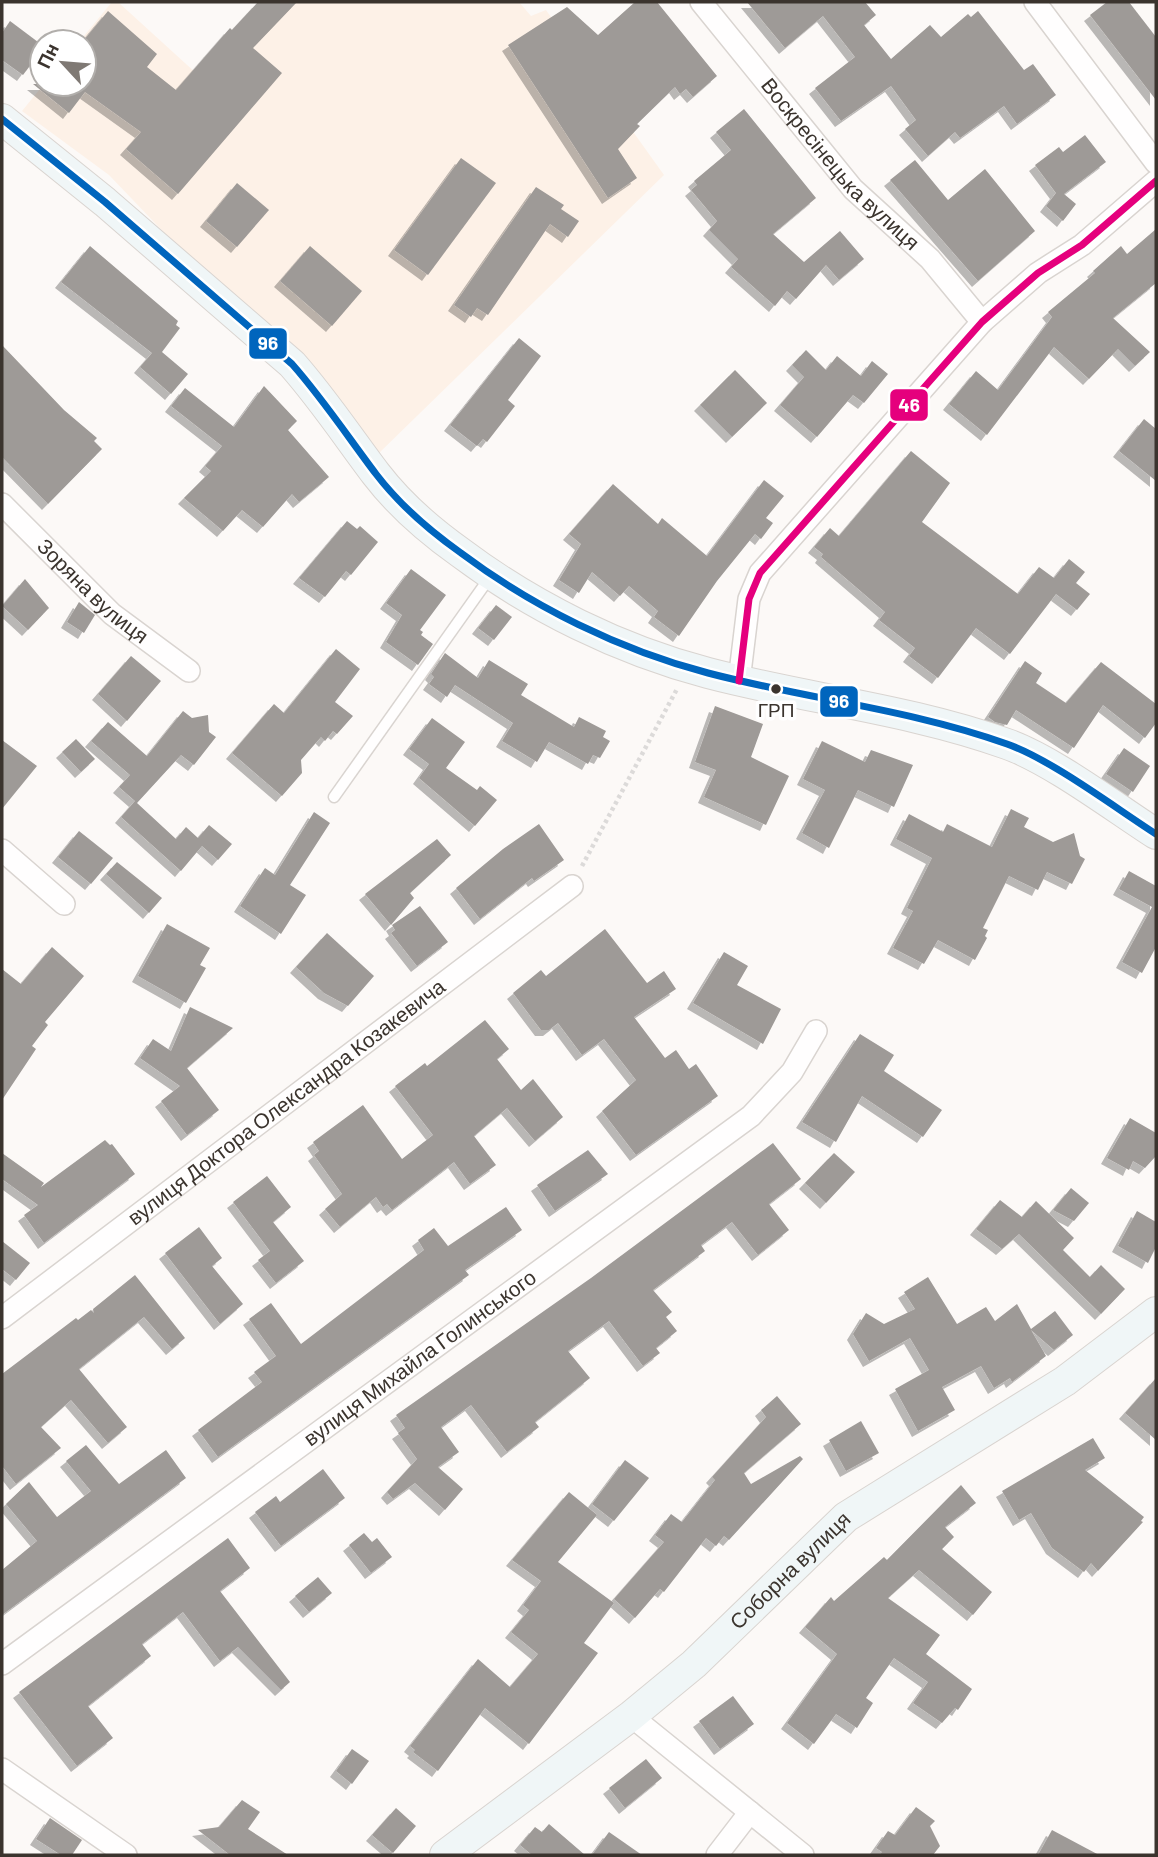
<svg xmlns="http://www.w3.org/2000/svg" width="1158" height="1857" font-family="Barlow,sans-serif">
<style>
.built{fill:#fdf1e7}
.building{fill:#9e9a97;filter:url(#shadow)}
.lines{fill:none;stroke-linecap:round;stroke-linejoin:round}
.lane-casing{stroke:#d9d4d0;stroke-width:13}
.street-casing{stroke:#d9d4d0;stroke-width:24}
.secondary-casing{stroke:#d9d4d0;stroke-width:32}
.path{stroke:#dcdad9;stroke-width:4.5;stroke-dasharray:3.5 3.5;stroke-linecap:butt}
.lane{stroke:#fffefe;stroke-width:10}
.street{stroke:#fffefe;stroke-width:21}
.secondary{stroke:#f0f6f7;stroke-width:30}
.bus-1-casing{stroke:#fff;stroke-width:12}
.bus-2-casing{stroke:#fff;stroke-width:12}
.bus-1{stroke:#0065bd;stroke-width:7}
.bus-2{stroke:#e5007d;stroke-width:7}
.bus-dot{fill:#3b342e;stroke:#fff;stroke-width:2.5}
.labels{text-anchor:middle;stroke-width:7;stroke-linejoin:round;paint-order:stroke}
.bus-label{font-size:19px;fill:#3b342e;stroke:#fff}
.street-label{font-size:21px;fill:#3b342e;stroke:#fff}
.line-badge{stroke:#fff;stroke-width:2.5}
.badge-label{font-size:19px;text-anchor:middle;font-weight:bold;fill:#fff}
</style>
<defs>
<filter id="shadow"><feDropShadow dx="-6" dy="6" stdDeviation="0" flood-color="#0004"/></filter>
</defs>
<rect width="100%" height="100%" fill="#fcf9f7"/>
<!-- built -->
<path class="built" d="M112,2H118L197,74L261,2H519L531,16L546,10L664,175L377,455L109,175L22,111L44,84H84V42H79Z"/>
<!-- building -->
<g class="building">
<path d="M258,2H297L253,48L282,73L178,194L126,149L141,132L85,92L69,113L33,84H84V40L108,11L157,54L147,67L176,90L230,28L232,30Z"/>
<path d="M635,2H657L717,76L693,97L686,89L680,94L675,87L637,124L640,126L618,149L637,178L608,198L508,45L567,7L598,35Z"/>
<path d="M747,2H865L876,15L864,25L891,59L930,25L941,37L968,14L971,17L978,11L1024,70L1033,64L1056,95L1017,124L1004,106L960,138L955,132L928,156L905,129L916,120L891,86L841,121L815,88L855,57L823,16L785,48Z"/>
<path d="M1107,2H1129L1156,37V100L1090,15Z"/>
<path d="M10,21L42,45V50L23,75L2,60V33Z"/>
<path d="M744,109L816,198L773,234L804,262L840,231L864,259L839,280L826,265L796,299L787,291L775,306L731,267L738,259L709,230L717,221L691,190L697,185L694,181L731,150L716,132Z"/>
<path d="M1085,135L1106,162L1064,194L1076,204L1063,221L1046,206L1056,193L1035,165L1059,147L1063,152Z"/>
<path d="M461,158L496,183L428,275L394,250Z"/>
<path d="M915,160L948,200L985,169L1035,231L978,281L890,180Z"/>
<path d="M237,183L269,210L237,247L206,221Z"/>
<path d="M536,187L564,205L561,209L579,221L568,237L550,224L488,315L477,308L471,317L454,305Z"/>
<path d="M1156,229V283L1113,318L1150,352L1135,366L1118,349L1089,379L1054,347L987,435L949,404L976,371L998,390L1052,317L1048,312L1095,273L1093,271L1121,246L1127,254Z"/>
<path d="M90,246L178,321L176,325L180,328L162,352L188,374L171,394L140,367L152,353L61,282Z"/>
<path d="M310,246L362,291L332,326L280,281Z"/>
<path d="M519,338L541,356L508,400L515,406L487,442L483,439L477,446L450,425Z"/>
<path d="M2,345L64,410L97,438L94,441L102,449L48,504L2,457Z"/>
<path d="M806,350L826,370L837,356L861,376L872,361L888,374L864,403L853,395L817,437L780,405L804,377L792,365Z"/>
<path d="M735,370L767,403L732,437L700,405Z"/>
<path d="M264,386L297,421L288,430L329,477L299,502L292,494L263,527L242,510L223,531L184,498L211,471L205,466L222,446L171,406L185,388L234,427Z"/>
<path d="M1144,419L1156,429V481L1119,451Z"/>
<path d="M911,451L950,483L922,522L1018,594L1039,567L1054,578L1069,559L1085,572L1076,583L1090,594L1077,610L1056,594L1010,654L976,628L938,678L909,656L915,648L879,620L885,612L821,557L823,554L814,547L830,528L839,536Z"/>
<path d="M764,480L784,496L766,518L773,523L761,539L755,534L717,581L679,636L654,617L658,611L629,586L620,596L592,572L579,593L559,580L581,544L569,534L613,484L658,524L662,518L707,556Z"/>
<path d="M347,521L357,529L360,526L378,542L351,575L346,571L325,597L299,578Z"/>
<path d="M411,569L446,595L420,630L423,632L421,635L433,644L418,665L386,642L402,615L386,603Z"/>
<path d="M25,579L49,608L28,630L2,606Z"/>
<path d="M79,602L95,615L84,633L67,622Z"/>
<path d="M496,605L512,617L494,640L478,628Z"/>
<path d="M336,649L360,669L335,702L353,716L337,734L333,731L325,741L321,737L301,760L302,773L282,796L232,753L274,704L284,713Z"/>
<path d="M445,653L478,678L489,660L528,684L521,695L574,727L579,717L606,731L603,737L610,741L600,758L593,755L588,764L549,742L537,762L502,741L513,723L455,685L447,697L429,684L434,677L431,674Z"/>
<path d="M131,656L161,681L127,721L98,694Z"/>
<path d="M1025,661L1042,673L1036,683L1066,703L1101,662L1156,704V723L1145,738L1103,705L1074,748L1016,710L1007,725L995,722L988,717Z"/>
<path d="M715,706L763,724L751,757L789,776L766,825L704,797L716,770L695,762Z"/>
<path d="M183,711L192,718L208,715L209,732L216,737L194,765L181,755L137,803L176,839L186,827L198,838L209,825L232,844L218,860L202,846L181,871L121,817L135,801L119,787L130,775L91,741L108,722L147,756Z"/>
<path d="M432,718L465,742L446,768L477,790L480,786L497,800L475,826L419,778L429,764L409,749Z"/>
<path d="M76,739L95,759L81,772L62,752Z"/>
<path d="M2,740L37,766L2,809Z"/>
<path d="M822,741L865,762L871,750L913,765L894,807L858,790L829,848L802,833L825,790L803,779Z"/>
<path d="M1124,748L1150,766L1133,792L1106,774Z"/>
<path d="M1011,809L1029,818L1024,827L1053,842L1074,833L1080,856L1085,859L1072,884L1047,872L1038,890L1009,876L983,928L988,930L985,936L987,938L975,960L938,940L924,964L893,948L913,911L907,908L932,858L896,839L909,814L943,832L947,824L992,847Z"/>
<path d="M314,812L330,823L290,885L306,895L281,934L240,906L265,868L275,875Z"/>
<path d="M539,824L564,860L534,881L532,878L480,919L456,888L503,849Z"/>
<path d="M79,831L113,858L91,884L58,857Z"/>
<path d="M437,839L451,855L410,893L414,898L391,925L365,894Z"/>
<path d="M117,862L162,898L149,913L106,874Z"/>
<path d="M1129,871L1156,886V947L1142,973L1122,962L1152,907L1119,889Z"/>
<path d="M420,906L448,942L417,966L391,933L395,930L392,925Z"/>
<path d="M167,924L210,948L200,965L206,968L186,1003L138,976Z"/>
<path d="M605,929L647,983L664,971L676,989L634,1017L665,1058L676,1050L689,1069L696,1064L718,1096L636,1155L602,1111L636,1080L604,1039L582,1055L558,1023L549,1030H541L513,993L541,970L546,976Z"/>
<path d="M327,933L374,976L348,1006L324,993L296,967Z"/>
<path d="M52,947L84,976L45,1022L48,1025L32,1046L36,1049L2,1100V969L21,984Z"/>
<path d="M724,952L748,966L737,985L781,1009L763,1044L693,1003Z"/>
<path d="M190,1007L233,1028L187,1068L219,1110L187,1135L161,1101L180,1086L140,1058L153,1039L171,1051Z"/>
<path d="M485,1020L509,1049L497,1059L521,1090L533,1079L563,1117L535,1141L507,1108L474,1136L496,1165L470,1184L454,1162L392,1210L387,1204L383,1207L376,1197L340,1227L325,1209L342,1194L314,1155L319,1151L313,1142L363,1105L402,1159L433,1135L395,1086L425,1063L427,1066Z"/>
<path d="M860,1034L894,1055L884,1071L942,1110L923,1137L862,1096L836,1142L802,1122Z"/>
<path d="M1130,1118L1156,1133V1156L1145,1168L1133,1161L1129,1170L1107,1158Z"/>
<path d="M105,1140L110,1145L112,1144L135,1174L44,1243L24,1215L38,1205L2,1179V1153L44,1183L41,1187Z"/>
<path d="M773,1143L801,1179L769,1204L789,1230L758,1255L732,1222L701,1245L705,1251L653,1290L672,1312L666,1317L677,1331L656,1348L660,1353L643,1366L609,1321L568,1351L590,1378L535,1422L539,1427L507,1452L471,1405L441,1427L459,1452L438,1467L463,1489L445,1510L415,1483L393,1499L387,1492L417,1459L398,1433L405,1428L396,1415L591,1278Z"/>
<path d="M588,1150L608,1174L555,1211L537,1185Z"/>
<path d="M834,1153L855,1172L826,1203L805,1183Z"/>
<path d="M267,1176L291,1207L273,1222L304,1261L276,1283L258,1260L270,1251L233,1202Z"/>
<path d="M1071,1188L1089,1203L1074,1221L1053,1210Z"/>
<path d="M1000,1200L1022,1217L1036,1201L1074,1238L1063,1250L1090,1277L1101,1265L1125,1289L1101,1314L1019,1234L1002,1249L976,1229Z"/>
<path d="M506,1207L522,1230L465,1270L469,1275L218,1457L198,1430L262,1382L254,1372L276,1356L249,1319L271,1303L301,1344L424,1250L418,1240L434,1228L448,1246Z"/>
<path d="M1137,1211L1156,1222V1247L1148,1263L1118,1246Z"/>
<path d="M199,1227L222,1258L212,1266L243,1304L220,1324L165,1253Z"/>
<path d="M2,1241L30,1263L16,1280L2,1269Z"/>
<path d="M135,1275L185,1338L172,1349L144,1317L79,1369L127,1427L108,1443L71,1400L41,1427L61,1448L16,1484L2,1466V1374L76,1318L78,1320L91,1310L94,1313L93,1309Z"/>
<path d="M928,1277L957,1324L986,1307L995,1321L1017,1304L1031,1329L1055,1311L1073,1335L1054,1350L1031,1330L1046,1356L1012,1382L1010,1378L994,1388L981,1366L942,1387L955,1410L918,1431L895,1389L929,1370L910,1338L869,1361L853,1334L866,1313L884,1324L915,1309L904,1292Z"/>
<path d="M1156,1378V1440L1125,1413Z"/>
<path d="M777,1396L801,1424L744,1473L751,1484L800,1456L803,1459L729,1540L724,1536L716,1546L706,1538L664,1592L660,1589L635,1618L614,1599L664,1542L655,1535L671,1514L682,1522L715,1480L712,1477L766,1417L761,1410Z"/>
<path d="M861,1421L879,1453L846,1471L829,1440Z"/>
<path d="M1093,1438L1105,1458L1085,1470L1144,1517L1141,1521L1143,1522L1098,1571L1091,1563L1084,1572L1052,1548L1031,1513L1019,1520L1002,1491Z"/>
<path d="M86,1445L119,1484L166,1450L186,1478L2,1615V1570L37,1541L6,1504L29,1482L57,1517L91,1491L66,1461Z"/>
<path d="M625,1460L649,1478L614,1521L592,1504Z"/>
<path d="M323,1469L345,1498L281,1546L255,1512L276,1496L280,1502Z"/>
<path d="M961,1485L976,1503L945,1527L954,1537L942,1549L992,1592L973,1615L919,1570L888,1598L940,1635L926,1654L972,1689L958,1710L955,1708L942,1723L913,1703L928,1682L894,1658L866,1698L873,1703L857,1728L836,1714L814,1744L787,1723L837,1654L805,1627L831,1597L834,1601L884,1557L887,1560Z"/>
<path d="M569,1492L597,1515L558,1562L614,1603L584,1643L598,1653L529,1744L485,1708L438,1771L413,1752L415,1750L410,1746L478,1659L510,1687L538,1654L511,1632L529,1610L523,1605L541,1581L512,1560Z"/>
<path d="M364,1533L372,1542L377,1538L392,1557L371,1573L349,1545Z"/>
<path d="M228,1538L250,1568L220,1591L290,1682L281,1690L238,1647L220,1661L183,1612L142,1644L151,1656L88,1706L113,1738L77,1766L19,1692Z"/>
<path d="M318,1577L332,1593L309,1612L295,1596Z"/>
<path d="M733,1696L754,1724L720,1749L699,1721Z"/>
<path d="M352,1749L369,1761L352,1784L336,1771Z"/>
<path d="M646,1759L662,1778L625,1808L609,1788Z"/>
<path d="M242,1800L260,1812L248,1829L288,1855H230L198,1830L219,1827Z"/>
<path d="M916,1807L935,1821L930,1826L940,1846L933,1855H879L882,1852L876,1848L888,1831L895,1835Z"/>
<path d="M396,1808L416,1826L393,1853L372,1835Z"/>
<path d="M50,1818L82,1840L72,1855H61L36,1839Z"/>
<path d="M549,1824L585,1855H532L520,1845L535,1827L542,1832Z"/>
<path d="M1052,1830L1099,1855H1038Z"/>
<path d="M609,1832L642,1855H592Z"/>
</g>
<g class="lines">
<!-- lane casing -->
<g class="lane-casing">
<path id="lane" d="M334,797L490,577"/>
</g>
<!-- street casing -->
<g class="street-casing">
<g id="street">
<path id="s1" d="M701,2L853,189L930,259L982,322"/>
<path d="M1035,2L1156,163"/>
<path id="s2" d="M2,504L112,614L189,671"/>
<path d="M739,681L749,599L760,573L982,322L1038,273L1082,245L1156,181"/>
<path d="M2,850L64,904"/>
<path id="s3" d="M2,1318L572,886"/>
<path id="s4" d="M2,1664L751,1116L792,1072L816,1031"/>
<path d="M631,1716L803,1855"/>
<path d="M2,1769L126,1855"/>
<path d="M717,1855L750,1812"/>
</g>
</g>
<!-- secondary casing -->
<g class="secondary-casing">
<g id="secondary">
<path d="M2,119L105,202L292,364C323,399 348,437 376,474C399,504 430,531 461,553C533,607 620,650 708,673C807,699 909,709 1007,744C1052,760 1114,807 1156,834"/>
<path id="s5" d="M445,1855L631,1716L694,1664L846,1517L1065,1381L1156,1312"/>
</g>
</g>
<!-- path -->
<path class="path" d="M582,866L677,689"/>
<!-- lane -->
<use href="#lane" class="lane"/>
<!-- street -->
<use href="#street" class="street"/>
<!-- secondary -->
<use href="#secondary" class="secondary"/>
<!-- bus-1 casing -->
<g class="bus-1-casing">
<path id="bus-1" d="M2,119L105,202L292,364C323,399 348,437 376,474C399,504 430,531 461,553C533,607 620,650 708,673C807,699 909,709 1007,744C1052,760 1114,807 1156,834"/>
</g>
<!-- bus-2 casing -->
<g class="bus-2-casing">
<path id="bus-2" d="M739,681L749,599L760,573L982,322L1038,273L1082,245L1156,181"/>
</g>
<!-- bus-1 -->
<use href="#bus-1" class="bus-1"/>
<!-- bus-2 -->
<use href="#bus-2" class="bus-2"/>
</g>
<!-- markers -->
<circle class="bus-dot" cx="776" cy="689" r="6"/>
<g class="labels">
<!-- bus labels -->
<g class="bus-label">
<text x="776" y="717">ГРП</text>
</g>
<!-- street labels -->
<g class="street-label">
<text dy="7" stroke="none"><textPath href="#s1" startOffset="214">Воскресінецька вулиця</textPath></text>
<text dy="7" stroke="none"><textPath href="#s2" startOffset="126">Зоряна вулиця</textPath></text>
<text dy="7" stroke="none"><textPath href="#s3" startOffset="357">вулиця Доктора Олександра Козакевича</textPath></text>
<text dy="7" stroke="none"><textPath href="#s4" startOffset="518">вулиця Михайла Голинського</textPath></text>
<text dy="7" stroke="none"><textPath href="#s5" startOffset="448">Соборна вулиця</textPath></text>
</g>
</g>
<g class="line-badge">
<rect x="248" y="327" width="40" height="33" rx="7" fill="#0065bd"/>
<rect x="889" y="388" width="40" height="34" rx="7" fill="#e5007d"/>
<rect x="819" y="685" width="40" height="33" rx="7" fill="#0065bd"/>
</g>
<g class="badge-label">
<text x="268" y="350">96</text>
<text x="909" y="412">46</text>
<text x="839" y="708">96</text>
</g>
<!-- border -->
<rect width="1158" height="1857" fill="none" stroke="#3b342e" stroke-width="7"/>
<!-- north arrow -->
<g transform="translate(63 63) rotate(296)"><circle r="33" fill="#ffffff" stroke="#b1aeab" stroke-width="2"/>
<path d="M0-5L12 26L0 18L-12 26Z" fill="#7f7974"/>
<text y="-10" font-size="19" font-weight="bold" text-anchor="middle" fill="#3b342e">Пн</text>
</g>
</svg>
